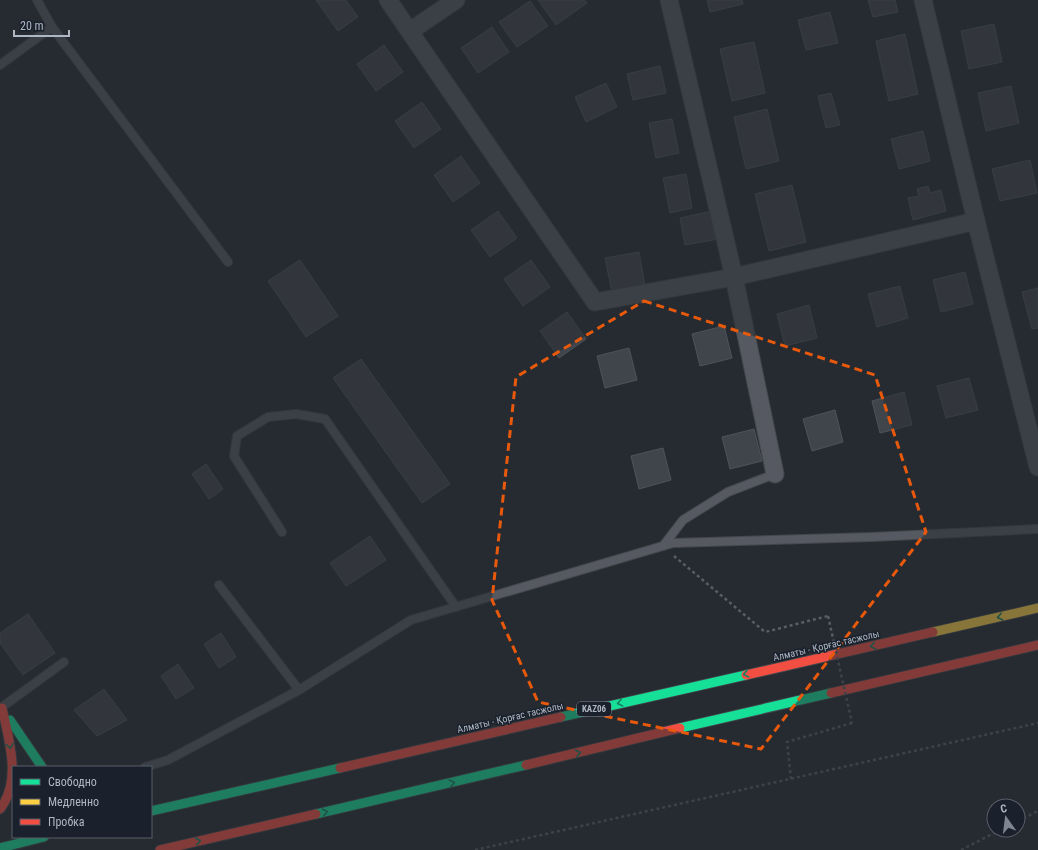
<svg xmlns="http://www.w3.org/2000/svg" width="1038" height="850" font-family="'Roboto Condensed',sans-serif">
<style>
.building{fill:#40444b;stroke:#4e525a}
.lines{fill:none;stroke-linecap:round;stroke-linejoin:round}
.lane-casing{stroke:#44474d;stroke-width:10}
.street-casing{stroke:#44474d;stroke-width:19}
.fast-casing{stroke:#43474d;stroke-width:11}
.slow-casing{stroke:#43474d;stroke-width:11}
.jam-casing{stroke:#43474d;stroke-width:11}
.path{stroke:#595e64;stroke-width:2.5;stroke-dasharray:3 3;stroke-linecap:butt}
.lane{stroke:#565961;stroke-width:8}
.street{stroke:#565961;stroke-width:17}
.fast{stroke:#16e098;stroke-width:9}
.slow{stroke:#ffcf43;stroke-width:9}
.jam{stroke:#f24e42;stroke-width:9}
.path-bridge{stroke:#595e64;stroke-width:2.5;stroke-dasharray:3 3;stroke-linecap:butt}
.oneway{stroke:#188062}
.marked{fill:none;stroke:#e8590c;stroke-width:3;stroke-dasharray:8 5;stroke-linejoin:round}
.labels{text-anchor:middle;stroke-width:3;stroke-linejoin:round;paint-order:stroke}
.shield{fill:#1a212c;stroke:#828a96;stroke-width:1}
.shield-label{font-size:9px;font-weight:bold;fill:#afb7c4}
.street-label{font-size:10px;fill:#afb7c4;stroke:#1a212c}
</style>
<rect width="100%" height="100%" fill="#262b32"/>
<!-- building -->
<g class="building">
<path d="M316,0H346L358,17L338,31Z"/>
<path d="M538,0H584L587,3L556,25Z"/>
<path d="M707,0H742L743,4L710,12Z"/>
<path d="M868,0H895L898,12L873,17Z"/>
<path d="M530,1L548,26L517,47L499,22Z"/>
<path d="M830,12L838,43L806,50L798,20Z"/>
<path d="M994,24L1002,62L969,69L961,31Z"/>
<path d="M492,27L509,52L478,73L461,48Z"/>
<path d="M905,34L918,94L889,101L876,41Z"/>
<path d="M754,42L765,93L732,101L720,49Z"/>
<path d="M384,45L403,72L376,91L357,64Z"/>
<path d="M660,66L666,93L633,100L627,74Z"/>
<path d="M606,83L617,107L586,122L575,97Z"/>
<path d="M1011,86L1019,123L986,131L978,93Z"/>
<path d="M831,93L840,125L826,128L818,96Z"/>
<path d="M422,102L441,129L414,148L395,121Z"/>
<path d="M767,109L779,161L746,169L734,117Z"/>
<path d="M672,119L679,153L656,158L649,123Z"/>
<path d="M923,131L930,161L899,169L891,139Z"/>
<path d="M461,156L480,183L453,202L434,175Z"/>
<path d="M1030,160L1037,193L1000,201L992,169Z"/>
<path d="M686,174L692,208L670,213L663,178Z"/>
<path d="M792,185L806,242L769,251L755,194Z"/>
<path d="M928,186L930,193L941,190L946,211L913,220L908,198L919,196L917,189Z"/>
<path d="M498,211L517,238L490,257L471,230Z"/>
<path d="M712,211L718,239L685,245L680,218Z"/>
<path d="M639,252L645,286L612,292L605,258Z"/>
<path d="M300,260L338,316L306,337L268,281Z"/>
<path d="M531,260L550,287L523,306L504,279Z"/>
<path d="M965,272L973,304L941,312L933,280Z"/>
<path d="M900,286L908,318L877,327L868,294Z"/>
<path d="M1038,288V328L1032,329L1022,292Z"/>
<path d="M809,305L817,338L785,346L777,314Z"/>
<path d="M567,312L586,339L559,358L540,331Z"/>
<path d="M724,326L732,358L700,366L692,334Z"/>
<path d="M629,348L637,380L605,388L597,356Z"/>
<path d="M361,359L450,484L422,503L333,378Z"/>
<path d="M969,378L978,410L946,418L937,386Z"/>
<path d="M904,392L912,425L880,433L872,401Z"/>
<path d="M835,410L843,442L812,451L803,419Z"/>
<path d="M754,429L762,461L730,469L722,437Z"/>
<path d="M663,448L671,480L639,489L631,456Z"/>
<path d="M206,464L223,489L209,499L192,474Z"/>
<path d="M370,536L386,560L346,586L330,563Z"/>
<path d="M28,614L55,653L23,675L0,643V633Z"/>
<path d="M221,633L236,657L219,668L204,644Z"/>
<path d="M178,664L194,688L176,699L161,676Z"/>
<path d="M104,689L127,720L97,736L74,710Z"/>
</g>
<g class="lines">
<!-- lane casing -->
<g class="lane-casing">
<g id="lane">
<path d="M37,0L52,27L228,262"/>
<path d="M0,65L52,27"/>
<path d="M282,532L234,456L237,436L268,417L296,414L325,419L456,607"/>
<path d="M663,546L683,520L728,492L775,474"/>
<path d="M219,585L299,690"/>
<path d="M2,707L64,662"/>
<path d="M145,767L168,760L299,690L411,620L673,543L872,537L1038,529"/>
</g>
</g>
<!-- street casing -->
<g class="street-casing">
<g id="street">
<path d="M388,0L595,302L734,277L976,221"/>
<path d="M669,0L734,277L775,474"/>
<path d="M923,0L976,221L1038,467"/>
<path d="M410,31L456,0"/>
</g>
</g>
<!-- fast casing -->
<g class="fast-casing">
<g id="fast">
<path d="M561,717L746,675"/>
<path d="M10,720L42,767"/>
<path d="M680,728L831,693"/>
<path d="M151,811L340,768"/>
<path d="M316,814L526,765"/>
<path d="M0,848L44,837"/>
</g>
</g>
<!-- slow casing -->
<g class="slow-casing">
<path id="slow" d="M933,632L1038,608"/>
</g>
<!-- jam casing -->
<g class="jam-casing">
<g id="jam">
<path d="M746,675L933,632"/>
<path d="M831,693L1038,645"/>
<path d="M526,765L680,728"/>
<path d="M340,768L561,717"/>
<path d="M0,809C22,781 9,740 2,708"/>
<path d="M160,850L316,814"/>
</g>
</g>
<!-- path -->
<g class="path">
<path d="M674,556L765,632L828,616"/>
<path d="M791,779L787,742L852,723"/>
<path d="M1018,821L1038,811"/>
<path d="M475,850L1038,723"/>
<path d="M961,850L1000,830"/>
</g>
<!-- lane -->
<use href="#lane" class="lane"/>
<!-- street -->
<use href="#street" class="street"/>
<!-- fast -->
<use href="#fast" class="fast"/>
<!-- slow -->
<use href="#slow" class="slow"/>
<!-- jam -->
<use href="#jam" class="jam"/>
<!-- path-bridge -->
<path class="path-bridge" d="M828,616L852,723"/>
</g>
<!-- one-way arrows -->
<defs><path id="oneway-chevron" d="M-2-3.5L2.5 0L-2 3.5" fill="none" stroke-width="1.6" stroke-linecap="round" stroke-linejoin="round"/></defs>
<g class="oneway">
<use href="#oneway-chevron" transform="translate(1000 617) rotate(167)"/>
<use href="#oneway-chevron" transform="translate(873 646) rotate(167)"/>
<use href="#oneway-chevron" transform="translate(746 674) rotate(167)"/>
<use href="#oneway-chevron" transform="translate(620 703) rotate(167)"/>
<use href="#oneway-chevron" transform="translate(10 746) rotate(81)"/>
<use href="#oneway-chevron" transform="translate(578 753) rotate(-13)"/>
<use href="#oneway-chevron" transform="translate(452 783) rotate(-13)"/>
<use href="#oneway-chevron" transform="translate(325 812) rotate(-13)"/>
<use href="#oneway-chevron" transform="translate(198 841) rotate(-13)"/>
</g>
<!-- marked area -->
<path d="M0 0H1038V850H0ZM644,301L875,375L926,532L761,749L538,702L492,600L516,377Z" fill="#262b32" fill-opacity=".55" fill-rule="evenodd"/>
<path class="marked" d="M644,301L875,375L926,532L761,749L538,702L492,600L516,377Z"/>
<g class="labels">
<!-- shield labels -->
<rect class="shield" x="577" y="702" width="34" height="14" rx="3"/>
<g class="shield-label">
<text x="594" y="712">KAZ06</text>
</g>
<!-- street labels -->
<g class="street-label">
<text transform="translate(826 645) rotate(-13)" y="4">Алматы - Қорғас тасжолы</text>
<text transform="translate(510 717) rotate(-13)" y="4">Алматы - Қорғас тасжолы</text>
</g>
</g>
<!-- legend -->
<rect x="12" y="766" width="140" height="72" fill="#1a212c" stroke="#565d69"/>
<rect x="20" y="779" width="20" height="6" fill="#16e098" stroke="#565d69"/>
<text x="48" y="786" font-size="12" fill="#afb7c4">Свободно</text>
<rect x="20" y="799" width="20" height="6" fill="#ffcf43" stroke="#565d69"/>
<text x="48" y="806" font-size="12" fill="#afb7c4">Медленно</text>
<rect x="20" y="819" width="20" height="6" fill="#f24e42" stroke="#565d69"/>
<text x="48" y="826" font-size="12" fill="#afb7c4">Пробка</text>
<!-- north arrow -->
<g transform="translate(1006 818) rotate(346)"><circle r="19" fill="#1a212c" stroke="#565d69"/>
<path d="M0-3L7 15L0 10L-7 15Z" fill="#7f8691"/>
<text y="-6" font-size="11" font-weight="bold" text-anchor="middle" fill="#afb7c4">С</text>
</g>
<!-- scale -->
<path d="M14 30v6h55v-6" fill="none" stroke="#afb7c4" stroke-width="2"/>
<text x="20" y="30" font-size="12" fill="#afb7c4" stroke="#1a212c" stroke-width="3" paint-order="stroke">20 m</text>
</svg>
